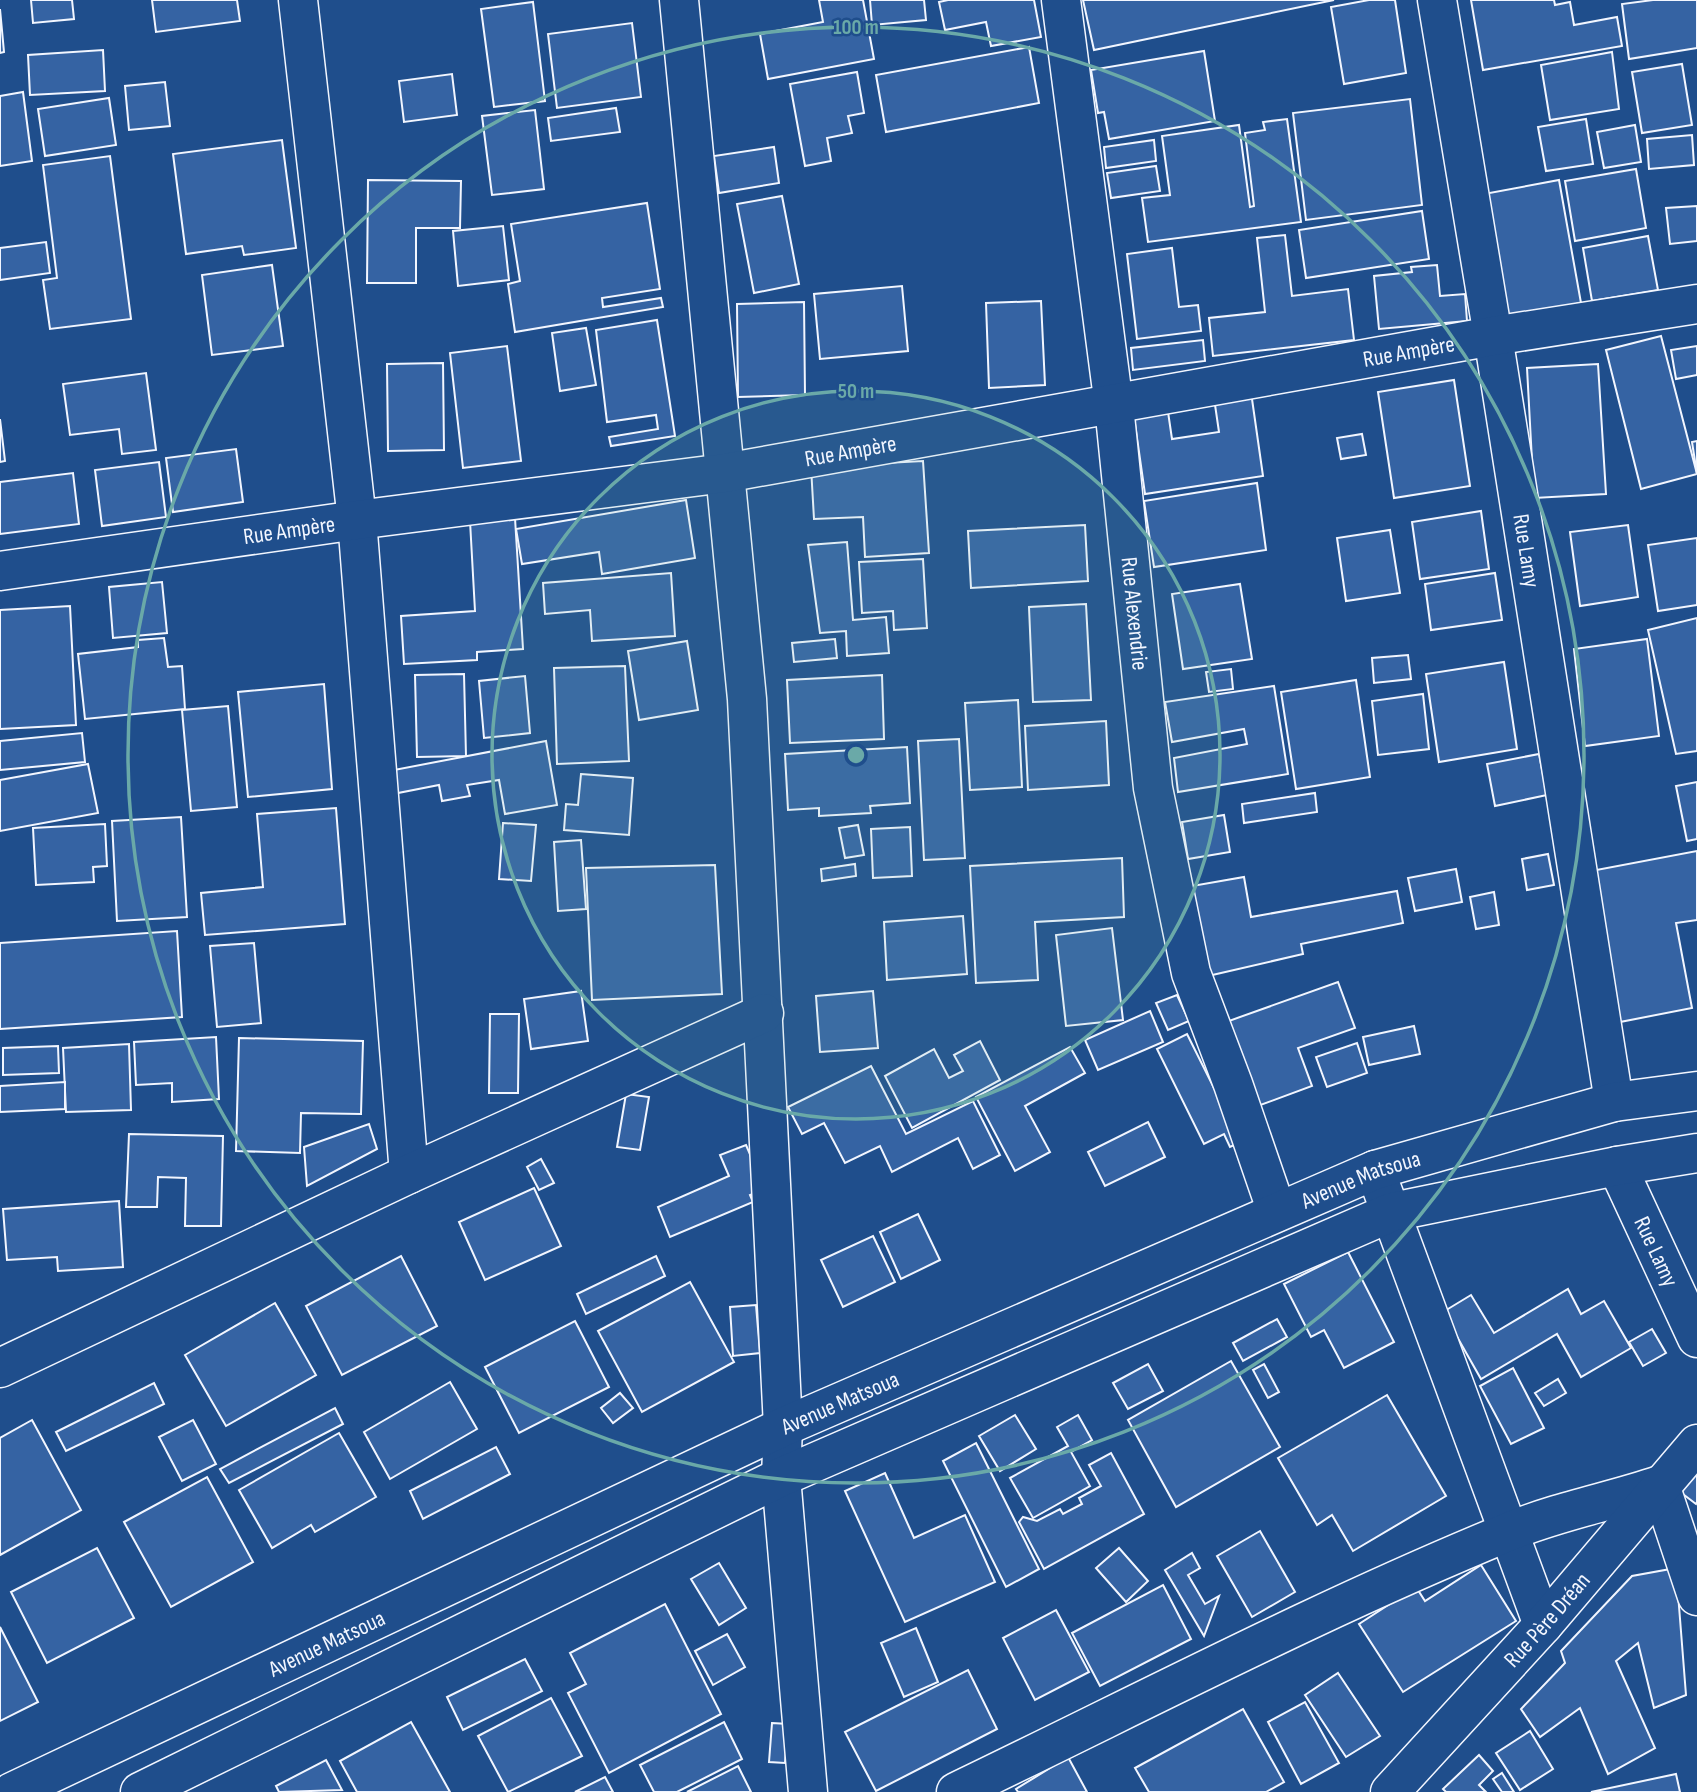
<svg xmlns="http://www.w3.org/2000/svg" width="1697" height="1792" font-family="'Sofia Sans Condensed',sans-serif">
<style>
.building{fill:#3563a3;stroke:#f2f6ff;stroke-width:2}
.lines{fill:none;stroke-linecap:round;stroke-linejoin:round}
.minor-casing{stroke:#f2f6ff;stroke-width:41}
.tertiary-casing{stroke:#f2f6ff;stroke-width:41}
.minor{stroke:#1f4e8c;stroke-width:38}
.tertiary{stroke:#1f4e8c;stroke-width:38}
.ring{fill:none;stroke:#6aa9a8;stroke-width:3.5}
.labels{text-anchor:middle;stroke-width:5;stroke-linejoin:round;paint-order:stroke}
.street-label{font-size:23px;fill:#f2f6ff;stroke:#1f4e8c}
.centre{fill:#6aa9a8;stroke:#1f4e8c;stroke-width:3.5}
.ring-label{font-size:21px;text-anchor:middle;font-weight:bold;fill:#6aa9a8;stroke:#1f4e8c;stroke-width:5;stroke-linejoin:round;paint-order:stroke}
</style>
<rect width="100%" height="100%" fill="#1f4e8c"/>
<!-- building -->
<g class="building">
<path d="M31,0H72L74,19L33,23Z"/>
<path d="M152,0H237L240,21L156,32Z"/>
<path d="M819,0H863L874,59L768,79L760,34L823,22Z"/>
<path d="M870,0H924L926,20L872,25Z"/>
<path d="M948,0H1034L1041,37L991,46L986,22L945,30L939,2Z"/>
<path d="M1083,0H1334L1094,50Z"/>
<path d="M1369,0H1395L1406,73L1344,84L1331,7Z"/>
<path d="M1471,0H1554L1555,5L1570,2L1574,25L1617,17L1622,46L1483,70Z"/>
<path d="M1653,0H1697V48L1629,59L1622,4Z"/>
<path d="M533,2L545,101L494,107L481,9Z"/>
<path d="M0,9L4,52L0,53Z"/>
<path d="M632,23L641,97L557,108L548,34Z"/>
<path d="M1029,47L1039,103L886,132L876,75Z"/>
<path d="M103,50L105,91L30,95L28,55Z"/>
<path d="M1204,51L1215,121L1109,139L1104,112L1098,113L1091,70Z"/>
<path d="M1612,52L1619,109L1550,120L1541,65Z"/>
<path d="M1682,64L1692,125L1642,133L1632,72Z"/>
<path d="M857,72L864,113L848,116L852,133L827,138L831,161L805,166L790,84Z"/>
<path d="M452,74L457,115L404,122L399,81Z"/>
<path d="M165,82L170,126L129,130L125,86Z"/>
<path d="M23,92L32,161L0,166V96Z"/>
<path d="M109,98L116,145L45,156L38,109Z"/>
<path d="M1410,99L1422,205L1306,220L1293,113Z"/>
<path d="M616,108L620,132L551,141L548,118Z"/>
<path d="M535,110L544,189L492,195L482,116Z"/>
<path d="M1287,119L1301,222L1148,242L1142,198L1170,195L1162,136L1239,125L1250,207L1254,206L1245,133L1265,130L1263,122Z"/>
<path d="M1586,119L1593,164L1546,171L1538,127Z"/>
<path d="M1635,125L1641,162L1604,168L1597,132Z"/>
<path d="M1692,135L1694,165L1649,169L1647,139Z"/>
<path d="M282,140L296,248L244,255L242,246L186,254L173,154Z"/>
<path d="M1154,140L1156,161L1106,168L1104,147Z"/>
<path d="M774,147L779,183L719,193L714,156Z"/>
<path d="M110,156L131,319L50,329L43,280L57,278L43,165Z"/>
<path d="M1156,166L1160,191L1111,198L1107,173Z"/>
<path d="M1636,169L1646,228L1575,241L1565,181Z"/>
<path d="M368,180L461,181L460,228H416V283H367Z"/>
<path d="M1559,180L1581,303L1507,317L1484,194Z"/>
<path d="M782,196L799,284L754,293L737,204Z"/>
<path d="M647,203L660,289L602,298L603,307L661,298L663,307L515,332L508,284L520,281L511,224Z"/>
<path d="M1697,206V241L1670,244L1666,208Z"/>
<path d="M1422,211L1429,259L1306,278L1299,230Z"/>
<path d="M503,226L509,280L458,286L453,231Z"/>
<path d="M1285,235L1292,296L1348,289L1354,340L1213,356L1209,318L1265,312L1257,238Z"/>
<path d="M1648,236L1658,290L1592,301L1583,248Z"/>
<path d="M46,242L50,273L0,280V248Z"/>
<path d="M1172,248L1179,307L1198,305L1201,331L1137,339L1127,254Z"/>
<path d="M272,265L283,346L212,355L202,275Z"/>
<path d="M1437,265L1440,296L1465,294L1467,321L1379,329L1374,276L1412,272L1411,267Z"/>
<path d="M902,286L908,351L820,359L814,294Z"/>
<path d="M1041,301L1045,385L989,388L986,303Z"/>
<path d="M804,302L805,395L738,397L737,304Z"/>
<path d="M657,320L675,436L611,446L609,437L658,429L656,415L607,422L596,330Z"/>
<path d="M586,328L596,385L560,391L552,333Z"/>
<path d="M1661,336L1697,474L1641,489L1606,350Z"/>
<path d="M1203,340L1205,361L1133,370L1131,348Z"/>
<path d="M507,346L521,461L463,468L450,353Z"/>
<path d="M1697,346V375L1676,379L1671,350Z"/>
<path d="M443,363L444,450L388,451L387,364Z"/>
<path d="M1598,364L1606,494L1534,498L1527,368Z"/>
<path d="M146,373L156,450L122,454L119,429L70,435L63,384Z"/>
<path d="M1454,380L1470,486L1394,498L1378,392Z"/>
<path d="M1251,392L1263,476L1145,494L1133,410L1167,405L1172,439L1219,432L1214,398Z"/>
<path d="M0,419L5,461L0,462Z"/>
<path d="M1362,434L1366,455L1341,459L1337,438Z"/>
<path d="M1697,441V474L1692,442Z"/>
<path d="M236,449L243,502L173,512L166,458Z"/>
<path d="M923,461L929,553L865,557L863,517L814,519L811,467Z"/>
<path d="M159,462L166,517L102,526L95,470Z"/>
<path d="M73,473L79,524L0,534V482Z"/>
<path d="M1257,483L1266,550L1154,567L1144,501Z"/>
<path d="M686,500L695,558L602,574L599,552L522,564L516,529Z"/>
<path d="M1481,511L1489,569L1420,579L1412,522Z"/>
<path d="M515,518L523,649L477,652V660L404,664L401,616L475,611L470,521Z"/>
<path d="M1085,525L1088,581L971,588L968,531Z"/>
<path d="M1628,525L1638,597L1580,606L1570,532Z"/>
<path d="M1390,530L1400,593L1346,601L1337,538Z"/>
<path d="M1697,538V605L1658,611L1648,545Z"/>
<path d="M847,542L853,620L886,617L889,653L847,656L846,631L820,633L808,545Z"/>
<path d="M923,559L927,628L894,630L893,611L862,613L859,562Z"/>
<path d="M671,573L675,636L592,641L590,610L545,614L543,583Z"/>
<path d="M1495,573L1502,620L1431,630L1425,584Z"/>
<path d="M162,582L167,633L113,638L109,587Z"/>
<path d="M1240,584L1252,659L1183,669L1172,594Z"/>
<path d="M1086,604L1091,700L1033,702L1029,607Z"/>
<path d="M70,606L76,725L0,729V610Z"/>
<path d="M1697,618V751L1676,754L1648,630Z"/>
<path d="M164,638L168,667L182,666L185,709L85,719L78,654L138,647V640Z"/>
<path d="M835,639L837,658L794,662L792,643Z"/>
<path d="M1647,639L1659,736L1585,746L1574,649Z"/>
<path d="M687,641L698,710L639,720L628,651Z"/>
<path d="M1408,655L1411,679L1374,683L1372,658Z"/>
<path d="M1504,662L1517,749L1439,762L1426,674Z"/>
<path d="M625,666L629,761L557,764L554,668Z"/>
<path d="M1231,669L1233,689L1209,692L1206,672Z"/>
<path d="M464,674L466,756L417,757L415,675Z"/>
<path d="M882,675L884,739L790,743L787,680Z"/>
<path d="M525,676L530,733L484,738L479,681Z"/>
<path d="M1356,680L1370,777L1296,789L1281,692Z"/>
<path d="M324,684L332,789L248,797L238,692Z"/>
<path d="M1274,686L1288,774L1178,792L1174,758L1247,744L1244,729L1172,742L1165,702Z"/>
<path d="M1423,694L1429,749L1378,755L1372,701Z"/>
<path d="M1018,700L1022,787L970,790L965,703Z"/>
<path d="M228,706L237,807L191,811L182,710Z"/>
<path d="M1106,721L1109,785L1028,790L1025,726Z"/>
<path d="M82,733L85,762L0,770V741Z"/>
<path d="M959,739L965,858L924,860L918,741Z"/>
<path d="M546,741L557,805L505,814L499,780L467,785L470,796L442,801L439,785L398,793L394,770Z"/>
<path d="M907,747L910,803L870,806L871,813L819,816V808L788,810L785,754Z"/>
<path d="M1539,754L1547,795L1495,806L1487,764Z"/>
<path d="M88,764L98,813L0,831V780Z"/>
<path d="M581,774L633,778L629,835L564,830L566,804L578,805Z"/>
<path d="M1697,782V839L1687,841L1676,786Z"/>
<path d="M1315,793L1317,812L1244,823L1242,804Z"/>
<path d="M336,808L345,924L205,935L201,893L263,887L257,814Z"/>
<path d="M1224,815L1230,852L1188,859L1182,822Z"/>
<path d="M181,817L187,917L117,921L112,821Z"/>
<path d="M503,823L536,825L531,881L499,879Z"/>
<path d="M105,824L107,866L93,867L94,882L36,885L33,828Z"/>
<path d="M858,825L864,855L845,858L839,828Z"/>
<path d="M910,827L912,876L873,878L871,829Z"/>
<path d="M581,840L586,909L558,911L554,842Z"/>
<path d="M1697,851V920L1676,923L1692,1008L1620,1022L1591,871Z"/>
<path d="M1548,854L1554,885L1527,890L1522,859Z"/>
<path d="M1122,858L1124,917L1035,922L1038,980L976,983L970,866Z"/>
<path d="M855,864L856,876L822,881L821,869Z"/>
<path d="M715,865L722,994L592,1000L586,868Z"/>
<path d="M1456,869L1462,902L1415,911L1408,878Z"/>
<path d="M1244,877L1251,917L1397,891L1403,923L1301,944L1303,954L1208,976L1192,886Z"/>
<path d="M1494,892L1499,925L1476,929L1470,897Z"/>
<path d="M963,916L967,974L887,980L884,922Z"/>
<path d="M1112,928L1123,1020L1066,1026L1056,935Z"/>
<path d="M177,931L182,1017L0,1029V943Z"/>
<path d="M254,943L261,1023L217,1027L210,946Z"/>
<path d="M1338,982L1355,1028L1298,1048L1312,1086L1255,1107L1226,1022Z"/>
<path d="M581,991L588,1041L531,1049L524,999Z"/>
<path d="M873,991L878,1048L820,1052L816,996Z"/>
<path d="M1177,995L1189,1021L1168,1030L1156,1003Z"/>
<path d="M1150,1011L1163,1042L1098,1070L1085,1040Z"/>
<path d="M490,1014H519L518,1093H489Z"/>
<path d="M1414,1026L1420,1054L1369,1065L1363,1037Z"/>
<path d="M1187,1034L1241,1142L1230,1147L1224,1134L1204,1144L1157,1049Z"/>
<path d="M216,1037L219,1099L172,1102V1083L136,1085L134,1042Z"/>
<path d="M239,1038L363,1041L361,1114L301,1113L300,1153L236,1151Z"/>
<path d="M980,1041L1000,1080L912,1128L885,1076L934,1049L949,1078L963,1071L954,1055Z"/>
<path d="M1357,1043L1367,1073L1327,1087L1316,1057Z"/>
<path d="M129,1044L131,1110L66,1112L63,1048Z"/>
<path d="M58,1046L59,1073L3,1075V1048Z"/>
<path d="M1070,1047L1085,1073L1025,1106L1050,1152L1015,1171L976,1097Z"/>
<path d="M871,1066L906,1134L973,1101L1000,1155L973,1169L958,1138L892,1172L880,1146L845,1163L824,1123L802,1134L788,1107Z"/>
<path d="M65,1082V1109L0,1112V1086Z"/>
<path d="M626,1094L649,1097L640,1150L617,1147Z"/>
<path d="M1148,1122L1165,1157L1105,1186L1088,1152Z"/>
<path d="M369,1124L377,1149L307,1186L304,1147Z"/>
<path d="M129,1134L223,1136L221,1226H185L186,1178L158,1177L157,1207H126Z"/>
<path d="M746,1145L765,1189L750,1195L753,1202L670,1237L658,1207L729,1176L720,1155Z"/>
<path d="M541,1159L554,1183L539,1190L527,1167Z"/>
<path d="M534,1188L561,1246L485,1280L459,1222Z"/>
<path d="M119,1201L123,1267L58,1271L57,1257L7,1260L3,1209Z"/>
<path d="M918,1214L940,1260L901,1279L880,1232Z"/>
<path d="M873,1236L895,1282L843,1307L821,1260Z"/>
<path d="M1348,1252L1394,1342L1344,1368L1324,1330L1311,1337L1284,1284Z"/>
<path d="M401,1256L437,1326L342,1375L306,1306Z"/>
<path d="M656,1256L665,1276L586,1314L577,1294Z"/>
<path d="M690,1282L734,1362L642,1412L598,1331Z"/>
<path d="M1568,1289L1581,1314L1604,1301L1631,1348L1581,1377L1557,1334L1481,1379L1443,1312L1471,1295L1494,1333Z"/>
<path d="M275,1303L316,1375L226,1426L185,1355Z"/>
<path d="M756,1305L760,1353L733,1356L730,1307Z"/>
<path d="M1277,1319L1287,1337L1243,1361L1233,1343Z"/>
<path d="M575,1321L609,1387L519,1433L485,1367Z"/>
<path d="M1652,1329L1666,1353L1643,1366L1629,1342Z"/>
<path d="M1231,1361L1280,1447L1176,1507L1128,1420Z"/>
<path d="M1148,1364L1163,1391L1128,1409L1113,1383Z"/>
<path d="M1264,1364L1279,1392L1268,1398L1253,1370Z"/>
<path d="M1513,1368L1544,1428L1511,1444L1480,1386Z"/>
<path d="M1558,1379L1566,1393L1544,1406L1535,1393Z"/>
<path d="M450,1382L477,1429L390,1479L364,1432Z"/>
<path d="M154,1383L164,1404L66,1451L56,1432Z"/>
<path d="M620,1393L633,1408L613,1423L601,1408Z"/>
<path d="M1387,1395L1446,1496L1353,1551L1332,1515L1317,1525L1278,1458Z"/>
<path d="M335,1408L343,1424L229,1483L220,1469Z"/>
<path d="M1015,1415L1036,1449L1000,1471L979,1436Z"/>
<path d="M1078,1415L1092,1440L1071,1452L1090,1486L1033,1518L1010,1478L1068,1446L1057,1427Z"/>
<path d="M32,1420L81,1510L0,1555V1438Z"/>
<path d="M193,1420L216,1464L182,1481L159,1437Z"/>
<path d="M339,1433L376,1497L315,1532L311,1525L272,1548L239,1490Z"/>
<path d="M976,1443L1039,1569L1006,1587L943,1461Z"/>
<path d="M496,1447L510,1474L423,1519L410,1491Z"/>
<path d="M1111,1453L1144,1514L1044,1569L1019,1522L1023,1517L1037,1521L1060,1509L1063,1514L1082,1504L1079,1498L1101,1486L1089,1465Z"/>
<path d="M1697,1459V1502L1696,1504L1675,1488Z"/>
<path d="M885,1473L914,1538L965,1515L995,1582L905,1622L845,1491Z"/>
<path d="M207,1477L253,1562L171,1607L124,1522Z"/>
<path d="M1260,1531L1295,1592L1252,1617L1217,1556Z"/>
<path d="M97,1548L134,1618L47,1663L11,1592Z"/>
<path d="M1119,1548L1148,1581L1126,1602L1096,1568Z"/>
<path d="M1192,1553L1200,1568L1188,1575L1205,1604L1219,1596L1204,1636L1165,1570Z"/>
<path d="M719,1563L746,1608L719,1625L691,1579Z"/>
<path d="M1481,1565L1516,1621L1403,1692L1359,1624L1416,1587L1425,1601Z"/>
<path d="M1676,1568L1686,1695L1654,1708L1638,1643L1616,1661L1655,1748L1608,1774L1580,1708L1540,1737L1521,1709L1565,1663L1561,1651L1632,1576Z"/>
<path d="M1163,1585L1191,1639L1100,1686L1072,1633Z"/>
<path d="M665,1604L721,1714L609,1773L568,1693L586,1684L570,1653Z"/>
<path d="M1056,1610L1089,1672L1035,1700L1003,1638Z"/>
<path d="M0,1627L38,1702L0,1721Z"/>
<path d="M916,1628L938,1682L904,1697L881,1643Z"/>
<path d="M727,1634L745,1667L713,1685L695,1651Z"/>
<path d="M525,1659L542,1691L463,1730L447,1697Z"/>
<path d="M968,1670L997,1729L876,1791L845,1732Z"/>
<path d="M1338,1673L1380,1736L1346,1757L1305,1695Z"/>
<path d="M551,1698L582,1756L508,1792L478,1736Z"/>
<path d="M1305,1702L1339,1763L1301,1784L1268,1722Z"/>
<path d="M1243,1709L1284,1782L1266,1792H1149L1135,1768Z"/>
<path d="M411,1722L450,1792H357L340,1761Z"/>
<path d="M724,1722L742,1759L677,1792H654L640,1765Z"/>
<path d="M772,1723L788,1724L785,1763L769,1762Z"/>
<path d="M1530,1731L1553,1769L1520,1790L1496,1753Z"/>
<path d="M1479,1755L1493,1771L1479,1785L1486,1792H1446L1443,1789Z"/>
<path d="M1068,1757L1087,1792H1018L1016,1789Z"/>
<path d="M326,1760L342,1790L279,1792L276,1786Z"/>
<path d="M738,1766L751,1792H687Z"/>
<path d="M1502,1773L1514,1792H1502L1493,1779Z"/>
<path d="M1676,1774L1680,1792H1591Z"/>
<path d="M605,1777L613,1792H575Z"/>
</g>
<g class="lines">
<!-- minor casing -->
<g class="minor-casing">
<g id="minor">
<path d="M298,0L357,520L409,1174"/>
<path d="M679,0L747,699L783,1427L781,1477L808,1792"/>
<path id="s1" d="M1061,0L1114,406L1153,788L1191,973L1233,1084L1277,1212"/>
<path id="s2" d="M1437,0L1493,336L1614,1102"/>
<path id="s3" d="M0,571L357,520L725,473L1493,336L1697,304"/>
<path id="s4" d="M1617,1166L1697,1338"/>
<path d="M1375,1170L1543,1625"/>
<path d="M0,1368L409,1174L764,1013"/>
<path d="M956,1792C1139,1704 1320,1609 1508,1532C1558,1511 1610,1502 1660,1485L1697,1596"/>
<path id="s5" d="M1390,1792L1543,1625L1697,1444"/>
</g>
</g>
<!-- tertiary casing -->
<g class="tertiary-casing">
<g id="tertiary">
<path id="s6" d="M12,1792L783,1427L1375,1170L1614,1102L1697,1091"/>
<path d="M140,1792L781,1477L1392,1212L1617,1166L1697,1153"/>
</g>
</g>
<!-- minor -->
<use href="#minor" class="minor"/>
<!-- tertiary -->
<use href="#tertiary" class="tertiary"/>
</g>
<!-- distance rings -->
<circle cx="856" cy="755" r="364" fill="#6aa9a8" fill-opacity=".12"/>
<g class="ring">
<circle cx="856" cy="755" r="364"/>
<circle cx="856" cy="755" r="728"/>
</g>
<g class="labels">
<!-- street labels -->
<g class="street-label">
<text dy="8" stroke="none"><textPath href="#s3" startOffset="1426">Rue Ampère</textPath></text>
<text dy="8" stroke="none"><textPath href="#s3" startOffset="859">Rue Ampère</textPath></text>
<text dy="8" stroke="none"><textPath href="#s3" startOffset="292">Rue Ampère</textPath></text>
<text dy="8" stroke="none"><textPath href="#s2" startOffset="558">Rue Lamy</textPath></text>
<text dy="8" stroke="none"><textPath href="#s1" startOffset="618">Rue Alexendrie</textPath></text>
<text dy="8" stroke="none"><textPath href="#s6" startOffset="1482">Avenue Matsoua</textPath></text>
<text dy="8" stroke="none"><textPath href="#s4" startOffset="94">Rue Lamy</textPath></text>
<text dy="8" stroke="none"><textPath href="#s6" startOffset="915">Avenue Matsoua</textPath></text>
<text dy="8" stroke="none"><textPath href="#s5" startOffset="233">Rue Père Dréan</textPath></text>
<text dy="8" stroke="none"><textPath href="#s6" startOffset="348">Avenue Matsoua</textPath></text>
</g>
</g>
<circle cx="856" cy="755" r="10" class="centre"/>
<g class="ring-label">
<text x="856" y="34">100 m</text>
<text x="856" y="398">50 m</text>
</g>
</svg>
